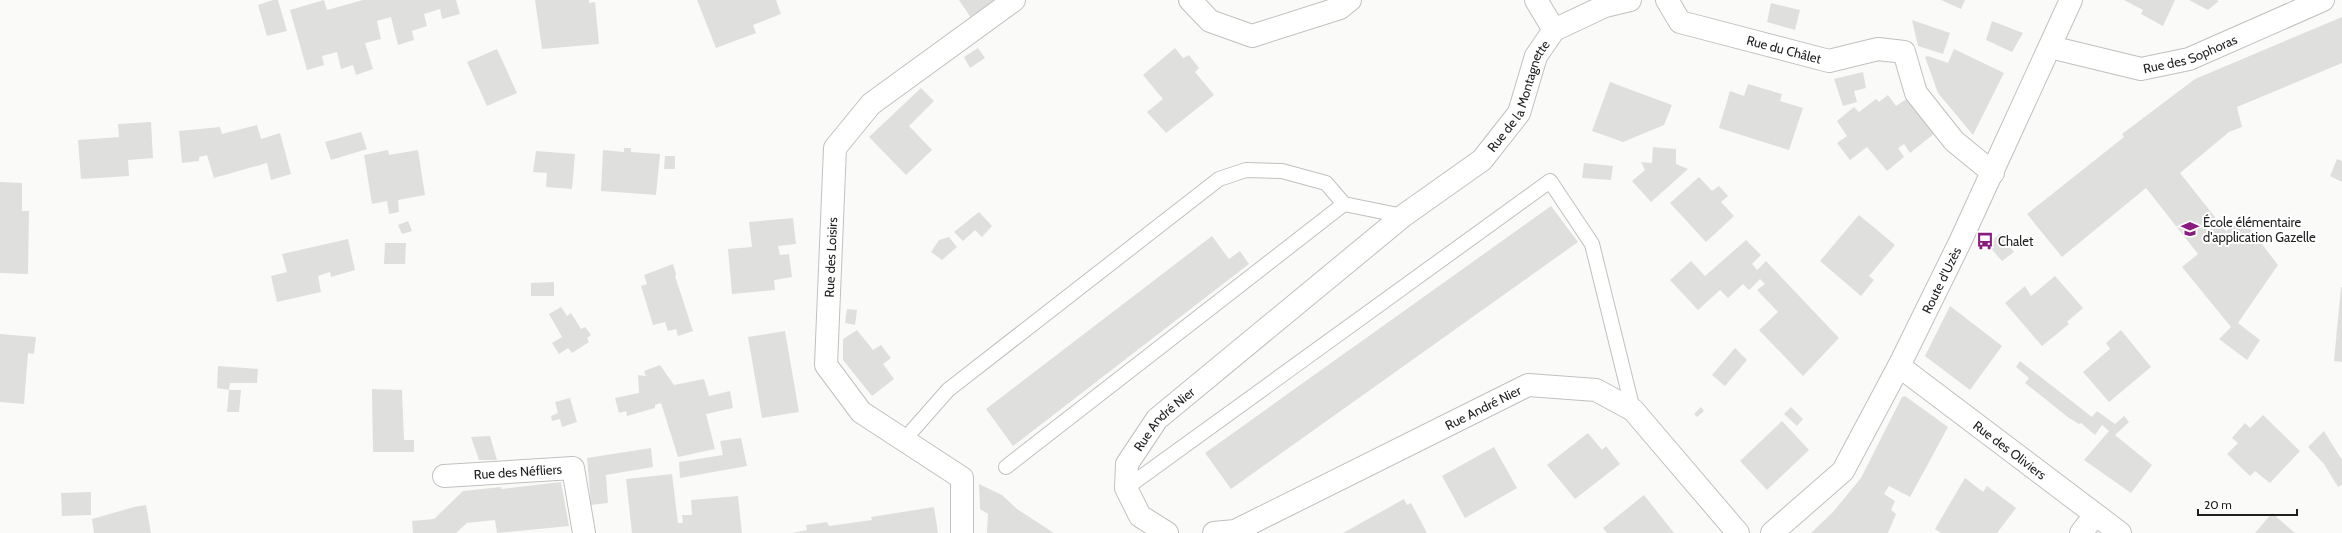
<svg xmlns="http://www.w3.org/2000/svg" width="2342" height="533" font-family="Cabin,sans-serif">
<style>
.building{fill:#dfe0dd}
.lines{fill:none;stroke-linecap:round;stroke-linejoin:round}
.service-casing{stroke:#c0c1be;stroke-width:16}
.minor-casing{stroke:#c0c1be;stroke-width:24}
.secondary-casing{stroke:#c0c1be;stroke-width:24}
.service{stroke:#fff;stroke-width:14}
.minor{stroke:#fff;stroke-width:22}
.secondary{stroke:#fff;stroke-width:22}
.labels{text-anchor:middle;stroke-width:4;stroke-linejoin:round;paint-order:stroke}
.street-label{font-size:13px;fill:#1e1f1e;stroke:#fff}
.poi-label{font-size:13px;fill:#1e1f1e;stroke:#fff;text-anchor:start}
</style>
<rect width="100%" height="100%" fill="#fafbf8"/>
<!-- building -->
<g class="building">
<path d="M273,0H278L287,31L267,36L258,5Z"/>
<path d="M324,0L327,10L363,0H456L460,14L442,19L440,9L424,14L427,26L412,31L414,40L398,45L391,17L377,21L381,39L365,43L373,69L356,75L353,65L341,69L337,52L322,56L324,65L307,70L290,10Z"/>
<path d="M535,0H589V3L595,2L599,44L542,49Z"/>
<path d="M697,0H776L781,14L753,25L756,33L716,48Z"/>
<path d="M959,0H1003L973,21Z"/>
<path d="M1941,0H1965L1961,9Z"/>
<path d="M2124,0H2175L2163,26L2141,14L2143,10Z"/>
<path d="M2189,0H2216L2219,1L2208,10Z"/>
<path d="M1771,3L1800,10L1795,30L1767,22Z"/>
<path d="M2342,17V63L2237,107L2242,127L2229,132L2180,173L2226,231L2242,218L2278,265L2238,323L2260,340L2247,360L2219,339L2231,327L2182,267L2198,254L2146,188L2062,257L2027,214L2124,137L2122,134L2195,79Z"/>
<path d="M1912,20L1950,33L1943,54L1918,46Z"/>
<path d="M1992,21L2023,33L2012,52L1986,40Z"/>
<path d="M978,48L985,58L970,68L964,57Z"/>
<path d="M1175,48L1183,58L1189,55L1199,68L1195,72L1214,95L1166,133L1147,112L1163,99L1143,75Z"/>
<path d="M497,49L517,93L487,106L467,62Z"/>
<path d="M1954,49L2004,73L1973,135L1938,93L1925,57L1928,56L1948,63Z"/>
<path d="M1863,72L1866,88L1854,91L1857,102L1843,106L1834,79Z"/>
<path d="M1610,82L1672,105L1664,125L1623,142L1592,131Z"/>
<path d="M1748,84L1782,94L1780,101L1803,108L1789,150L1719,128L1730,91L1744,96Z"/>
<path d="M921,88L934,101L909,126L932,150L906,175L869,137Z"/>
<path d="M1888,95L1896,106L1908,98L1927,125L1935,133L1910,153L1904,144L1898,148L1904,157L1887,171L1867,147L1850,160L1837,143L1847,136L1837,121L1854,107L1859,112L1876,99L1879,102Z"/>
<path d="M151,122L153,158L128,160L129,176L81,179L78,140L119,137L118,124Z"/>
<path d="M257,125L261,139L280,133L291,174L271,180L267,163L214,178L207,155L199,157V161L182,163L179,131L220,127L222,134Z"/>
<path d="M361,132L367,149L331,160L325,142Z"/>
<path d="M1653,147L1676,149V164L1688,169L1651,202L1632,181L1645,170L1641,162L1652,163Z"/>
<path d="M624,148H631V152L660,154L656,195L601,191L603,150L624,152Z"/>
<path d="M388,150L389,155L418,150L425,195L398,200L399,212L389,214L387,201L372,204L364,155Z"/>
<path d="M536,151L575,154L572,189L546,187L547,173L533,172Z"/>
<path d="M665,156H675V169H664Z"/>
<path d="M2337,159L2342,161V182L2330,176Z"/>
<path d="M1584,163L1613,166L1611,180L1582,178Z"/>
<path d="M1699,177L1712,191L1719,186L1728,196L1721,202L1734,216L1706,242L1670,203Z"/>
<path d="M0,182L22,183V211H29L28,274L0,273Z"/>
<path d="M1551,206L1578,242L1231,489L1205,453Z"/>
<path d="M979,212L992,226L982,237L975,230L963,241L954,232Z"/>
<path d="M1859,215L1895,245L1869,276L1874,280L1861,296L1820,261Z"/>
<path d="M793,218L796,244L778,246L780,255L789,254L792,277L774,280L775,290L732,294L728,249L752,247L749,222Z"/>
<path d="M408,221L412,231L402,234L398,225Z"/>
<path d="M1999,234L2014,252L2002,261L1988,245Z"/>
<path d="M1212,236L1229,259L1240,251L1249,264L1013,446L986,409Z"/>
<path d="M949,237L957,247L942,260L931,252L939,240Z"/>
<path d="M348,239L355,270L331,277L330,272L318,276L321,292L277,302L271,276L287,272L282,254Z"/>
<path d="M1746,240L1761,255L1752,264L1757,270L1766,261L1839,338L1803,376L1759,330L1778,312L1757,290L1765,284L1760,279L1749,290L1743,284L1728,298L1720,290L1698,310L1670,280L1691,261L1705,276Z"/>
<path d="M385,243H406L405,264H384Z"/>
<path d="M673,264L676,274L675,276L693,331L678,336L676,329L668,331L665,322L653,325L641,286L647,284L644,275Z"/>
<path d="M2055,276L2083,308L2067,322L2069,324L2042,346L2005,303L2025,286L2031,296Z"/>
<path d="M554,282V296H531V283Z"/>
<path d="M2341,287H2342V362L2334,361Z"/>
<path d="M1950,306L2002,346L1970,390L1925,356Z"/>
<path d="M561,307L567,316L571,313L581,329L585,327L591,335L587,338L589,342L572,353L568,348L559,354L552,343L562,337L549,314Z"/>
<path d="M847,309L857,310L855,325L845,323Z"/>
<path d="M857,330L873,350L881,345L891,358L883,364L894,379L872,396L843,360V339Z"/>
<path d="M2121,330L2151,367L2109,402L2083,372L2110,349L2106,343Z"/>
<path d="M785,331L799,412L762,418L748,337Z"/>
<path d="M0,334L36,337L34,354L28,353L24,404L0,402Z"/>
<path d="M1735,348L1747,360L1725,386L1712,375Z"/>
<path d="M2020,361L2092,417L2097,411L2115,424L2124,416L2129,422L2115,435L2152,465L2131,493L2084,460L2109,431L2102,425L2095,435L2081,423L2079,424L2069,418L2025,383L2029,378L2016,367Z"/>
<path d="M660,365L674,385L704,379L709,396L730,391L733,408L706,414L715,449L678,457L661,403L655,405V408L627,416L626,411L619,413L615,398L639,393L638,375L646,376L644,371Z"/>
<path d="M218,366L258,369L257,383H230L229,390L217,388Z"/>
<path d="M372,389L402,390L404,440H414V452H373Z"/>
<path d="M229,390H241L239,412H227Z"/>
<path d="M1905,396L1948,427L1910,497L1889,486L1884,494L1895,501L1891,510L1896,514L1888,533H1811L1833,512L1861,478L1902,397Z"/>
<path d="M570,398L577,422L562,427L560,419L552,421L551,416L558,413L555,402Z"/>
<path d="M1701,407L1704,411L1697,417L1694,414Z"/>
<path d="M1791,407L1803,419L1797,426L1784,414Z"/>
<path d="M2263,415L2300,451L2270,483L2255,471L2250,476L2227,454L2238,443L2232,438L2245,423L2250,428Z"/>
<path d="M1782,421L1809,450L1767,490L1740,461Z"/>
<path d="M2324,431L2342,460V485L2338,487L2324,464L2308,447Z"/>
<path d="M1588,433L1602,450L1606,446L1620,464L1575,499L1547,465Z"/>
<path d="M490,436L497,460H479L471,437Z"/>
<path d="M741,438L747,466L680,478L679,462L723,455L720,441Z"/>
<path d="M1494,447L1517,488L1465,518L1442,476Z"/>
<path d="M651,448L653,467L606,475L608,503L591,505L587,458Z"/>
<path d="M672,474L678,523H683L682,515H692L691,500L738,496L742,533H632L626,479Z"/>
<path d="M1965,478L1983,492L1987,486L2016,508L1997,533H1941L1935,529Z"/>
<path d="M561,482L569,526L497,533L495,520L467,523L456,533H413L412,521L434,519L463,491L501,487V489Z"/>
<path d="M979,484L1002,495L1017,509L1054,533H987L988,514L980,509Z"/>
<path d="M91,492V515L62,516L61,493Z"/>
<path d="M1644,495L1674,533H1607L1603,528Z"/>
<path d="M1404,499L1407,505L1411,503L1427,533H1343Z"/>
<path d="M146,505L151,533H94L92,519L134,507Z"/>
<path d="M934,507L938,533H792L807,530L806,525L827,522L829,526L872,520L871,517Z"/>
<path d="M2272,513L2295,533H2255Z"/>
</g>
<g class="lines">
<!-- service casing -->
<g class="service-casing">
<g id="service">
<path d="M904,440L948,390L1219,179L1246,170L1282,171L1326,183L1344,204L1403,216"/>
<path d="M1006,467L1344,204"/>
<path d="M1126,488L1550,181L1592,244L1633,410"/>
</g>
</g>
<!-- minor casing -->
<g class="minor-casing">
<g id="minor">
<path d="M1190,0L1210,21L1252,36L1340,8L1350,0"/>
<path id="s1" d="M1667,0L1680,22L1829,61L1878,49L1904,52L1916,93L1954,141L1993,173"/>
<path d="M1554,30L1605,6L1630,0"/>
<path id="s2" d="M2050,47L2141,69L2189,59L2323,0"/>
<path id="s3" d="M1899,366L2120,533"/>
<path id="s4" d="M444,476L573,468L584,533"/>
<path id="s5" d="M962,533V478L861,412L826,365L835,148L871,104L1014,0"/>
<path id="s6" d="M1167,533L1140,516L1126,488L1127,464L1157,419L1403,216L1482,160L1519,113L1536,56L1554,30L1536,0"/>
<path id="s7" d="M1214,533L1235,531L1528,385L1596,390L1633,410L1738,533"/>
<path d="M2081,533L2095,515"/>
</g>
</g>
<!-- secondary casing -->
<g class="secondary-casing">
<g id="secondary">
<path id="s8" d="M1772,533L1843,471L1899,366L1960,242L2071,0"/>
</g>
</g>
<!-- service -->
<use href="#service" class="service"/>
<!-- minor -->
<use href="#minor" class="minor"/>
<!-- secondary -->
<use href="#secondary" class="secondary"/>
</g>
<!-- icons -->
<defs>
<g id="school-bare" transform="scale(1.38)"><path d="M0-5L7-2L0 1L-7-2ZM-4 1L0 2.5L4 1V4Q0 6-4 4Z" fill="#8a1b7f" stroke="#fff" stroke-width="2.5" paint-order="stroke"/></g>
<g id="bus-bare" transform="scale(1.38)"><path d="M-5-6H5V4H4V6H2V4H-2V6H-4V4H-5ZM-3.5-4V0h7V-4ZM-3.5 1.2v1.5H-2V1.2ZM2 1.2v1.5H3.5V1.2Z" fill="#8a1b7f" stroke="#fff" stroke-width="2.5" paint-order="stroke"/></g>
</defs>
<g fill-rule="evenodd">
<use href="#school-bare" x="2190" y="229"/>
<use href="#bus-bare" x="1985" y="241"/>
</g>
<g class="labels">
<!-- street labels -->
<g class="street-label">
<text dy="5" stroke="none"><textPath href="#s1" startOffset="133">Rue du Châlet</textPath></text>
<text dy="5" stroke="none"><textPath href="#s2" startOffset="145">Rue des Sophoras</textPath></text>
<text dy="5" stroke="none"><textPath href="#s6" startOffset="632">Rue de la Montagnette</textPath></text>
<text dy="5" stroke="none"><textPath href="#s5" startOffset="342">Rue des Loisirs</textPath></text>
<text dy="5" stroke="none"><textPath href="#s8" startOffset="309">Route d'Uzès</textPath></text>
<text dy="5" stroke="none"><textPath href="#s7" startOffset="298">Rue André Nier</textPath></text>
<text dy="5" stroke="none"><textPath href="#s6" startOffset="146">Rue André Nier</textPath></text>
<text dy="5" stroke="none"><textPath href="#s3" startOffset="139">Rue des Oliviers</textPath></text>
<text dy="5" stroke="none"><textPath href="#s4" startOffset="74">Rue des Néfliers</textPath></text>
</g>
<!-- poi labels -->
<g class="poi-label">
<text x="2203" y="227">École élémentaire<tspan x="2203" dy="15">d'application Gazelle</tspan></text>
<text x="1998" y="246">Chalet</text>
</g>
</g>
<!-- scale -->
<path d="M2198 509v6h99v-6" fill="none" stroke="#1e1f1e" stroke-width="2"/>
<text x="2204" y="509" font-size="12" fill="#1e1f1e" stroke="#ffffff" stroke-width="3" paint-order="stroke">20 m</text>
</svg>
